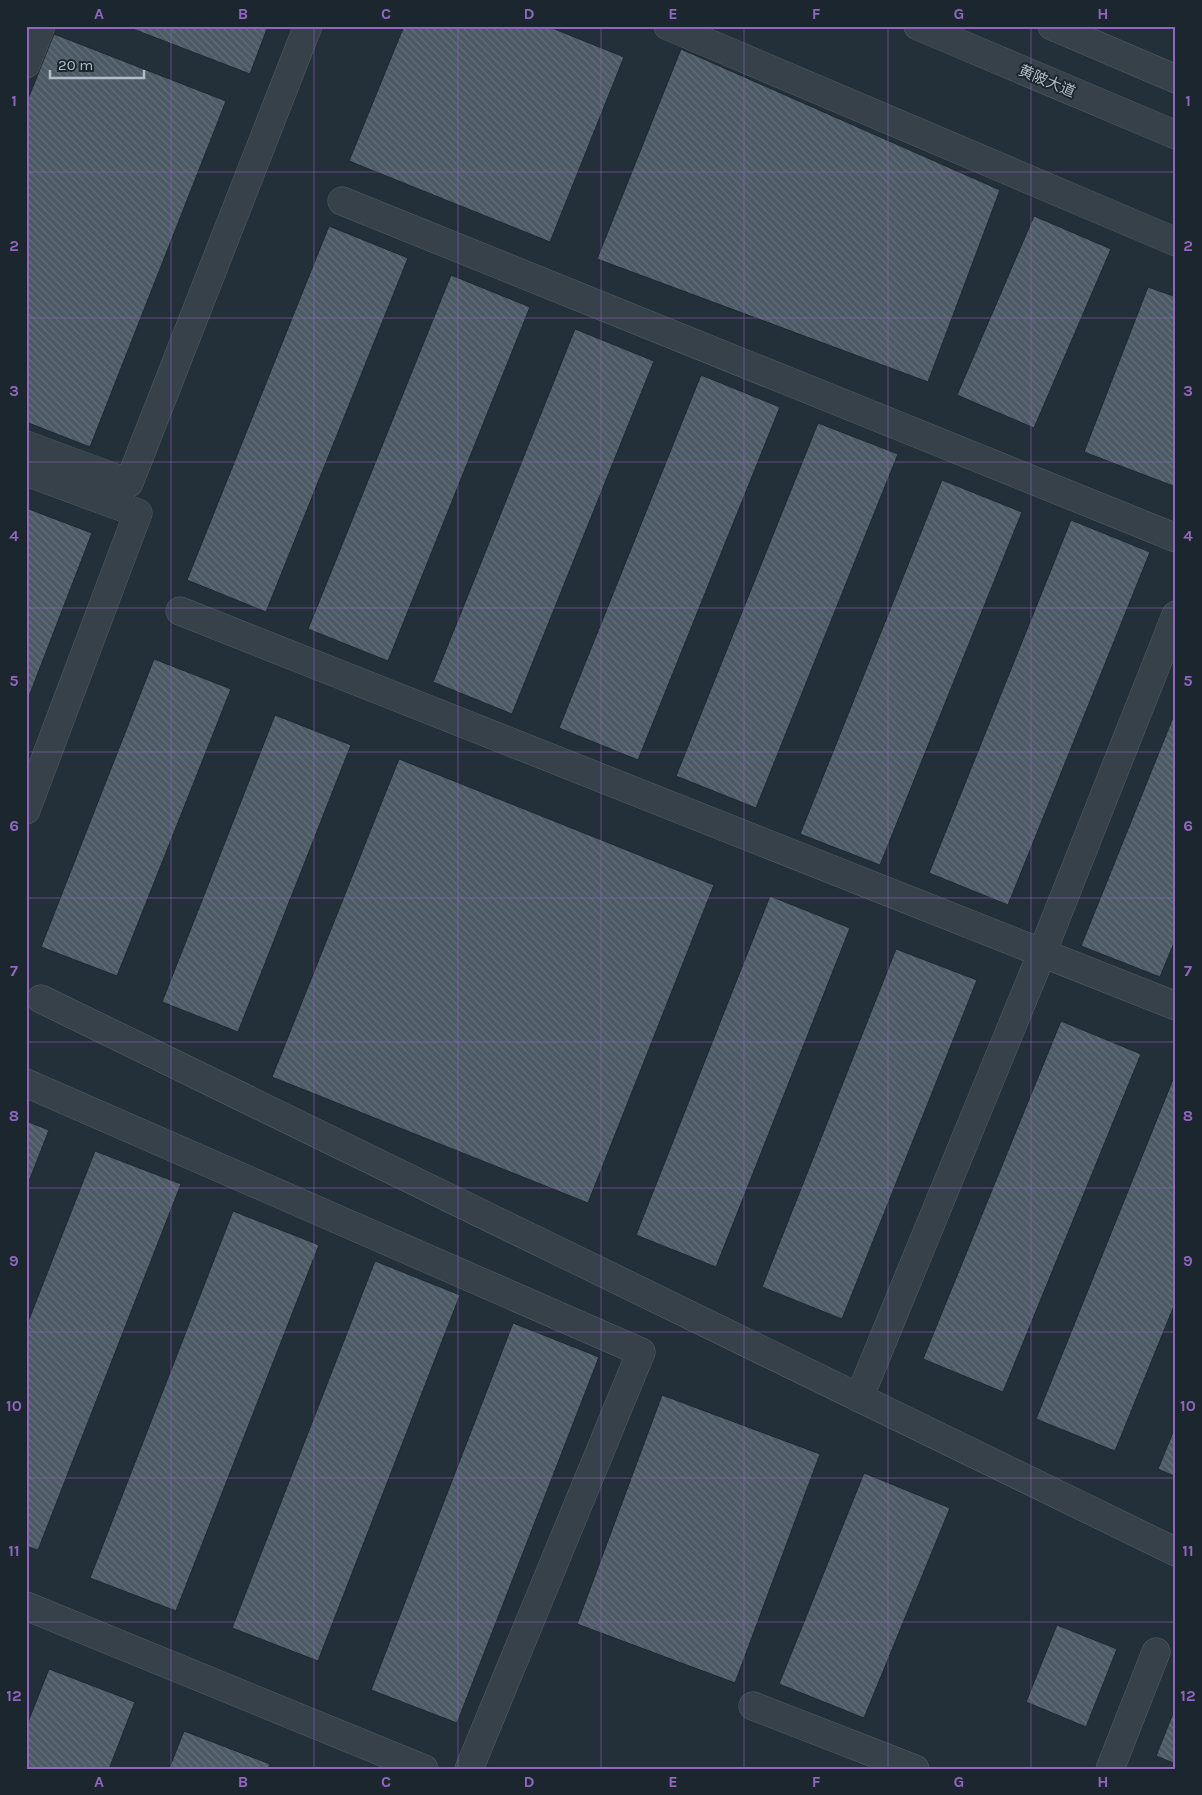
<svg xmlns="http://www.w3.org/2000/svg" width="1202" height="1795" font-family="Karla,'Noto Sans SC',sans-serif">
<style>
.building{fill:url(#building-back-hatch);stroke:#1e2830}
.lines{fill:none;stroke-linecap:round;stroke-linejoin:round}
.minor-casing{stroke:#555f67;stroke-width:29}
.minor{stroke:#37414a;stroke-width:28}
.grid{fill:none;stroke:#9166c1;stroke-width:1;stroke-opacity:0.55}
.labels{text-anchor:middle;stroke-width:4;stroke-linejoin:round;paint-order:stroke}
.street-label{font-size:15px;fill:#b2bcc5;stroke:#1c262e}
.neatline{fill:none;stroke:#9166c1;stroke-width:2}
.grid-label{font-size:16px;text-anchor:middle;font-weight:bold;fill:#9166c1}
</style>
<defs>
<pattern id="building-back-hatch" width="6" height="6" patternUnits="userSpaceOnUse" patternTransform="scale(1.25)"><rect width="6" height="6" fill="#4c5a65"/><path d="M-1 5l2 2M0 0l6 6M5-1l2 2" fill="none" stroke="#63707a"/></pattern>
</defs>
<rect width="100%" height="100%" fill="#232f39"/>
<!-- building -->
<g class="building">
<path d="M125,26H268L250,74Z"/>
<path d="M404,26H547L624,57L550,242L349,161Z"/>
<path d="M54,34L226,101L90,447L26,422V104Z"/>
<path d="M681,49L1000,190L928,382L597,259Z"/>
<path d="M1034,216L1111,249L1034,428L957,395Z"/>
<path d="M329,226L408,258L266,612L187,580Z"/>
<path d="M451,275L530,307L388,661L308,629Z"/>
<path d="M1148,287L1176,297V487L1084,452Z"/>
<path d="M575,329L654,361L512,714L433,682Z"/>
<path d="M701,375L780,407L638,760L559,728Z"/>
<path d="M818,423L898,454L756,808L676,776Z"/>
<path d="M942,480L1022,512L880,865L800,834Z"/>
<path d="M26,508L92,533L26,704Z"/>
<path d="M1071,520L1150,552L1008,905L929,873Z"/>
<path d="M154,659L231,689L117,976L41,947Z"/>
<path d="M1176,710V938L1160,977L1081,946Z"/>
<path d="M275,715L351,745L238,1032L162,1002Z"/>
<path d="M399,759L714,885L588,1203L272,1077Z"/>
<path d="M770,896L850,928L716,1267L636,1235Z"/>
<path d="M896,949L977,980L842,1319L762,1287Z"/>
<path d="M1061,1021L1141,1054L1003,1392L923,1359Z"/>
<path d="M1176,1072V1301L1115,1451L1036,1419Z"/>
<path d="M26,1121L49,1130L26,1189Z"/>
<path d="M95,1151L181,1184L38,1550L26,1546V1327Z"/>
<path d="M233,1211L319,1245L176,1611L90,1578Z"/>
<path d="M375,1261L460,1295L318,1661L232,1628Z"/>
<path d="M513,1323L599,1357L457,1723L371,1690Z"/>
<path d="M662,1395L820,1454L735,1683L577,1624Z"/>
<path d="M1176,1425V1477L1158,1469Z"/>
<path d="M864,1473L950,1508L864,1718L779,1684Z"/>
<path d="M1057,1625L1117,1649L1086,1727L1026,1702Z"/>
<path d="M49,1669L135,1702L109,1769H26V1727Z"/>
<path d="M1176,1706V1764L1156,1756Z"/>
<path d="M184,1731L270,1764L268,1769H169Z"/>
</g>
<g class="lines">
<!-- minor casing -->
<g class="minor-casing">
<g id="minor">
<path d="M668,26L1176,242"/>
<path d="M918,26L1176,135"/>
<path d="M1052,26L1176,79"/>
<path d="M26,64L41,26"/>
<path d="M342,201L1176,538"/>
<path d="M26,445L129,483L308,26"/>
<path d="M26,472L138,513L26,810"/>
<path d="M180,611L1176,1006"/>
<path d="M41,999L1176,1552"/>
<path d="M26,1083L641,1352L469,1769"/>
<path d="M859,1398L1042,953L1176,615"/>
<path d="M26,1606L424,1769"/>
<path d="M753,1706L915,1769"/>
<path d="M1110,1769L1156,1652"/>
</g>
</g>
<!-- minor -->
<use href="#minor" class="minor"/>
</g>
<!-- grid -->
<path class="grid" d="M171,26V1769M314,26V1769M458,26V1769M601,26V1769M744,26V1769M888,26V1769M1031,26V1769M26,172H1176M26,318H1176M26,462H1176M26,608H1176M26,752H1176M26,898H1176M26,1042H1176M26,1188H1176M26,1332H1176M26,1478H1176M26,1622H1176"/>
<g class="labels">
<!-- street labels -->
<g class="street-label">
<text transform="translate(1047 81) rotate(23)" y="5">黄陂大道</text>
</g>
</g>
<!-- border -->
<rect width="1202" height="1795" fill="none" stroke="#1c262e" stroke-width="55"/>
<!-- scale -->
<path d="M50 70v8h94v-8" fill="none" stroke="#b2bcc5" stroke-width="2.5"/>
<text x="58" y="70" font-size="15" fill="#b2bcc5" stroke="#1c262e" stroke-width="4" paint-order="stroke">20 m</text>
<rect x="28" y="28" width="1146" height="1740" class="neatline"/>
<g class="grid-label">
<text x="99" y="19">A</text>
<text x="243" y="19">B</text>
<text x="386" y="19">C</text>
<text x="529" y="19">D</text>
<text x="673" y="19">E</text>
<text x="816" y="19">F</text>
<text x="959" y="19">G</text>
<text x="1103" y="19">H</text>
<text x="14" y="106">1</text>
<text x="1188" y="106">1</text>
<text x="14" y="251">2</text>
<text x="1188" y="251">2</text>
<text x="14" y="396">3</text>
<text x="1188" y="396">3</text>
<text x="14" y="541">4</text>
<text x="1188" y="541">4</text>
<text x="14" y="686">5</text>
<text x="1188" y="686">5</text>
<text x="14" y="831">6</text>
<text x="1188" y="831">6</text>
<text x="14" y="976">7</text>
<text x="1188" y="976">7</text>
<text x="14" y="1121">8</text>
<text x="1188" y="1121">8</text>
<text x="14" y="1266">9</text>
<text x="1188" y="1266">9</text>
<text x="14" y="1411">10</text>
<text x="1188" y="1411">10</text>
<text x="14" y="1556">11</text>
<text x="1188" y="1556">11</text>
<text x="14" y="1701">12</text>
<text x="1188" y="1701">12</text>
<text x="99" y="1787">A</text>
<text x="243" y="1787">B</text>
<text x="386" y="1787">C</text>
<text x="529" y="1787">D</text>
<text x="673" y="1787">E</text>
<text x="816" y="1787">F</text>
<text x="959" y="1787">G</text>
<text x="1103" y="1787">H</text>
</g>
</svg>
